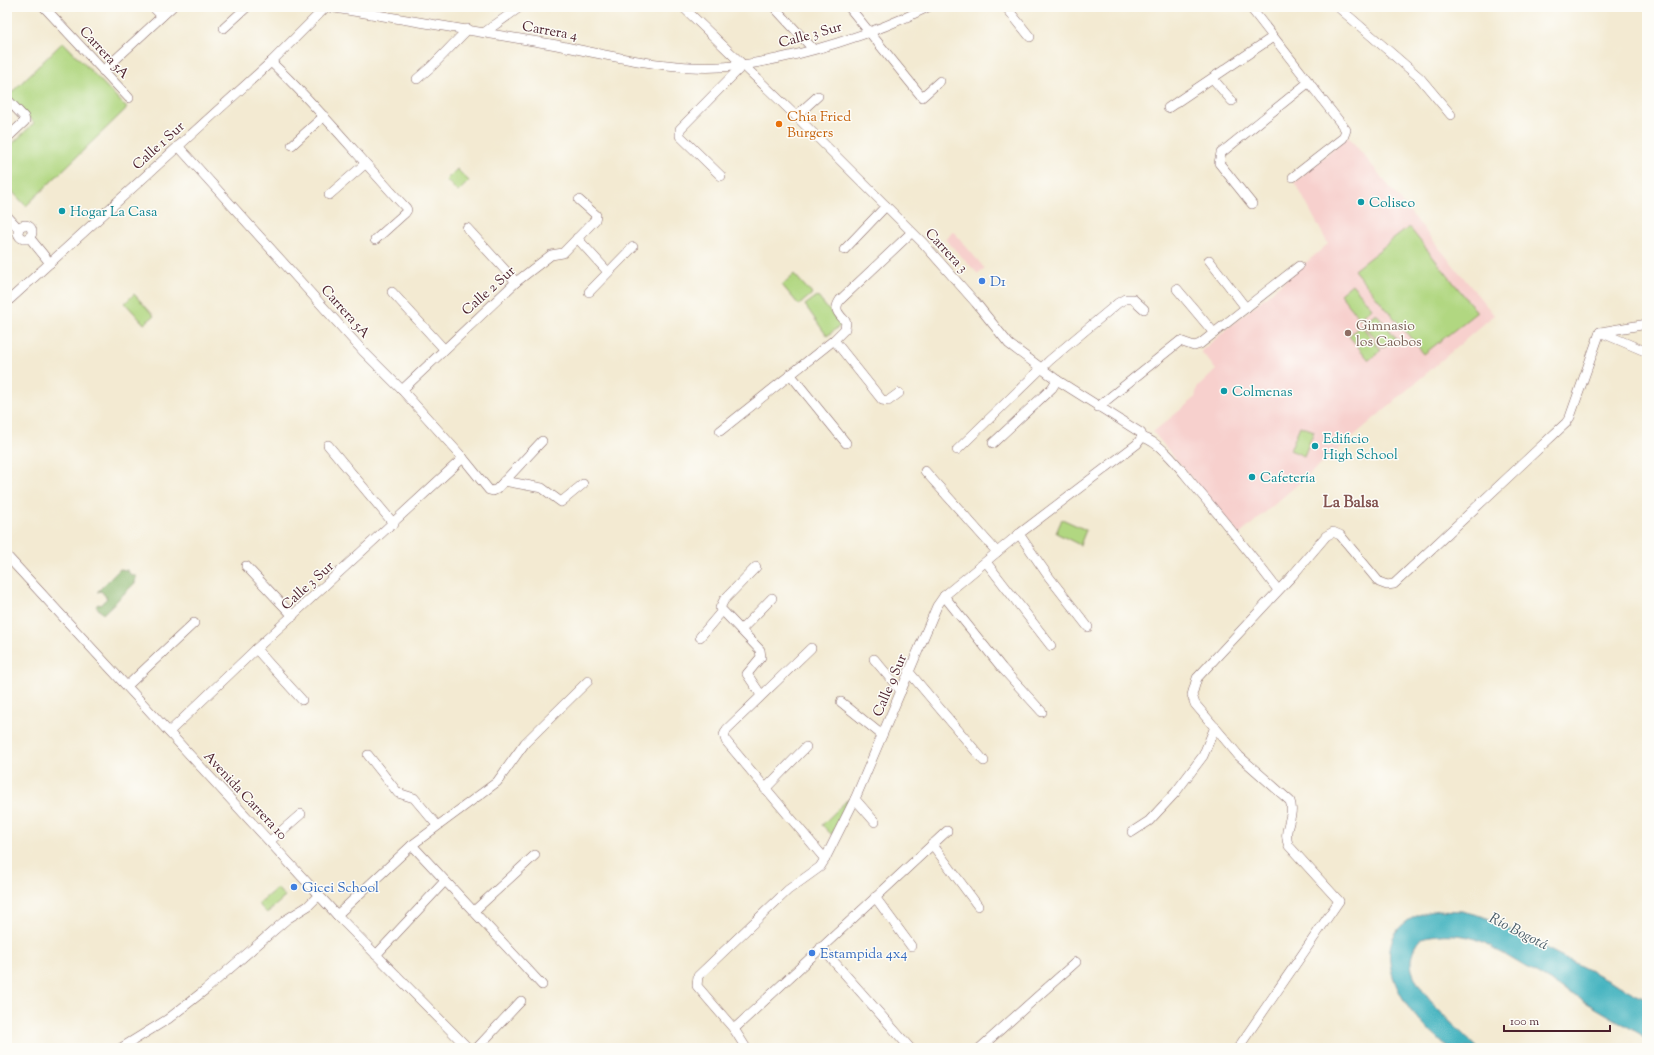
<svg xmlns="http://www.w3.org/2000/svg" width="1654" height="1055" font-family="'Sorts Mill Goudy',serif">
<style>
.built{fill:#f7d0cd}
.green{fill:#b1d781;stroke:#7e7b56}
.forest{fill:#8cb86f;stroke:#6b6c4d}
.water{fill:#45b4c0;stroke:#486a76}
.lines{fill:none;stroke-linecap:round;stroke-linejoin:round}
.minor-casing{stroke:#856665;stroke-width:10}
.minor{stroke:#fff;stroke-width:9}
.food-dot{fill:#e8710a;stroke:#fdfcf7;stroke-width:1.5}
.culture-dot{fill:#0f9aa8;stroke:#fdfcf7;stroke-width:1.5}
.shop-dot{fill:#3f7fe0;stroke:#fdfcf7;stroke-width:1.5}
.education-dot{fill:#8d6e63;stroke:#fdfcf7;stroke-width:1.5}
.labels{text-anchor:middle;stroke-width:3;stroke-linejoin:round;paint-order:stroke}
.street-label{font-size:14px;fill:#4a1f2b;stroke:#fdfcf7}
.food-label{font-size:14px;fill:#c56008;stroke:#fdfcf7;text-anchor:start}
.culture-label{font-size:14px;fill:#0d838f;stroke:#fdfcf7;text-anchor:start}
.shop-label{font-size:14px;fill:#366cbe;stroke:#fdfcf7;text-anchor:start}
.education-label{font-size:14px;fill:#785e54;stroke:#fdfcf7;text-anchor:start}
.water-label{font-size:15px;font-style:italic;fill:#485b67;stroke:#fdfcf7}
.quarter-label{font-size:16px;font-weight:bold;fill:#82524f;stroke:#fdfcf7}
</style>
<rect width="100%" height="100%" fill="#fdfcf7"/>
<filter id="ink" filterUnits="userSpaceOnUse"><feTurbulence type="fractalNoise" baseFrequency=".025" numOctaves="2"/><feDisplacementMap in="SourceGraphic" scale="8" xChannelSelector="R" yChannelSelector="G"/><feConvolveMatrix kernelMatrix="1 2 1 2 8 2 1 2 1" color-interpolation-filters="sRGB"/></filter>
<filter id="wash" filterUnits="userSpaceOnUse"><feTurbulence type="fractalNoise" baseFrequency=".012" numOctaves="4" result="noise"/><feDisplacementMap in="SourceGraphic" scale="16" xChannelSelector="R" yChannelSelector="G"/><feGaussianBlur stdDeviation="0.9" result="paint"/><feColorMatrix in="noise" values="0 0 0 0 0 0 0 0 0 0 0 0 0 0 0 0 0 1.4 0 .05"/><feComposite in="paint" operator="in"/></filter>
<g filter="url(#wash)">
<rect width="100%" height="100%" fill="#f3ead2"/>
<!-- built -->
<g class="built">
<path d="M1348,136L1494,315L1239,535L1153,432L1195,398L1197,388L1216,370L1201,351L1328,244L1295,182Z"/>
<path d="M953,231L985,269L978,274L945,239Z"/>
</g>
<!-- green -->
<g class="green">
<path d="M63,42L127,108L26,206L7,186V149L34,123L8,96Z"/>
<path d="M457,169L469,181L458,192L446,180Z"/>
<path d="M1409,227L1477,312L1424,354L1354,270Z"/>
<path d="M794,274L812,294L799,305L782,285Z"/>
<path d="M1352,284L1372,308L1360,319L1340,294Z"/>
<path d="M134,294L154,316L144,324L125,303Z"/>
<path d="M817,296L841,325L827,336L805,305Z"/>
<path d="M1376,313L1396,338L1383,348L1363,323Z"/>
<path d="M1361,325L1381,350L1369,360L1349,336Z"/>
<path d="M1300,426L1314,431L1304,456L1290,450Z"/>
<path d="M1062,519L1086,530L1080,545L1056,533Z"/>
<path d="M849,798L832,835L822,825Z"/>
<path d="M277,888L285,897L267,913L258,904Z"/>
</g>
<!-- forest -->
<path class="forest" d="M120,569L127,570L131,575H134L136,577L135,583L103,614L96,606L98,604L100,605L107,598L101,591L97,592Z"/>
<!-- water -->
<path class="water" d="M1438,910L1462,911L1485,917L1647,1000V1038L1483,942C1463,933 1442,933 1421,938C1417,943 1412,952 1411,960C1408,987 1459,1030 1478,1048H1448C1435,1036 1422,1025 1411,1011C1381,969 1376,920 1438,910Z"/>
</g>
<g filter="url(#ink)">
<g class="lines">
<!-- minor casing -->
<g class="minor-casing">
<g id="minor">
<path d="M44,7L129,98"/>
<path d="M153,7L162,16"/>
<path d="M329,7C403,19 477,31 551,44C613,56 680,74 743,65C803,56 874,34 928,7"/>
<path d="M683,7L796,116L923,243L976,303L1009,344L1057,380L1141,433L1142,437"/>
<path d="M774,7L813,49"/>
<path d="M849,7L922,97L940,81"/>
<path d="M1006,7L1030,37"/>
<path d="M1250,7L1346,130L1343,138L1293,177"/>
<path d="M1338,7L1420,78L1451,115"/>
<path d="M224,28L247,7"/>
<path d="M485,32L520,7"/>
<path d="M271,62C319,107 361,160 406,208L407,210L405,213L375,240"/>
<path d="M103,71L172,7"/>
<path d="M417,79L432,66L468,29"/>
<path d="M1213,79L1232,101"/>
<path d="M7,99L24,117L25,121L7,138"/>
<path d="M1168,108L1273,37"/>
<path d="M796,116L818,96"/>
<path d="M292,145L324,116"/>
<path d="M178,146L363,351L402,390L463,458L489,490L493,491L497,489L542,441"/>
<path d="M721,176L680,136V129L743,65"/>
<path d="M329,195L365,164"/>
<path d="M1252,204L1219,163L1221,153L1309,82"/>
<path d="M7,216L19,229"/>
<circle cx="25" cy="232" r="7"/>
<path d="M467,228L516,282"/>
<path d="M29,237L50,263"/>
<path d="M577,238L608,272"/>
<path d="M844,250L886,206"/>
<path d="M1209,260L1246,308"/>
<path d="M1177,289L1214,333"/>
<path d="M392,292L444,349"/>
<path d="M589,292L633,247"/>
<path d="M7,302L271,62L326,7"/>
<path d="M1600,332L1647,352"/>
<path d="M1601,332L1647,324"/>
<path d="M834,340L882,400L888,401L899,393"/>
<path d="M790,374L846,443"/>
<path d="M402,390L516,282L551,255L563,253L595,220L596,215L579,200"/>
<path d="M1098,407L1180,341L1194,346L1200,344L1299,266"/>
<path d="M720,431L834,340L845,329L846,322C839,314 833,310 840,300L911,233"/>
<path d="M1142,437C1163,443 1183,473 1197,489C1225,522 1252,556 1278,590"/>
<path d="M993,443L1052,388L1057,380"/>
<path d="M328,445L394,524"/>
<path d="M957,450L1050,360L1118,303L1125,299H1133L1144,309"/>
<path d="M925,471L997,552"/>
<path d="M504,481L542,488L561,502L583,484"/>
<path d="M1019,534L1049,577L1088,627"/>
<path d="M7,556L337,915L468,1048"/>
<path d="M986,562L1051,646"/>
<path d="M246,566L293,616"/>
<path d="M756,567L724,600L720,608L760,650L761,657L747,674L761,695"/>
<path d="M944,596L1002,668L1042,712"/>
<path d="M741,630L772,598"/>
<path d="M700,637L722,611"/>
<path d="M811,648L727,729L724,735L726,741L825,859"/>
<path d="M256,649L302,700"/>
<path d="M874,659L901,691"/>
<path d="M909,672L984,761"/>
<path d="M127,686L194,623"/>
<path d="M841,702L882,735"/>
<path d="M169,732L256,649L463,458"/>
<path d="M368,755L398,793L414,798L437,825"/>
<path d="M765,789L806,747"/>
<path d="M855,799L875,822"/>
<path d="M1132,832L1149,821L1175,793L1203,756L1215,727"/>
<path d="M270,841L301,814"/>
<path d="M932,844L978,906"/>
<path d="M412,845L542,985"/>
<path d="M875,897L911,946"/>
<path d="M474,911L535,855"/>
<path d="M337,915L412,845L497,782L525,743L588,681"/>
<path d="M821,947L910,1048"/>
<path d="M376,955L445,881"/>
<path d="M734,1029L947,831"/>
<path d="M121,1048L168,1019L205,990L287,919L308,906L319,895"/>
<path d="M477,1048L521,1001"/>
<path d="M746,1048L734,1029L697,986L698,976L788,890L820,867L825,859L855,799L937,606L944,596L1019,534L1137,444L1142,437"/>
<path d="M980,1048L1076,962"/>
<path d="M1238,1048L1339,901L1289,846C1281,830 1296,817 1290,801L1239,756L1195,704L1192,695L1197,678L1292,576L1326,536L1333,532L1340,535L1379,582L1387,585L1394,584L1566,423L1570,417L1600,332"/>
</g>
</g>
<!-- minor -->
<use href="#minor" class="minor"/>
</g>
</g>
<!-- markers -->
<circle class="food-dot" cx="779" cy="124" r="4"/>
<g class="culture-dot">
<circle cx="1361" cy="202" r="4"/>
<circle cx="62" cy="211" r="4"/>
<circle cx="1224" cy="391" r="4"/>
<circle cx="1315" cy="446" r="4"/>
<circle cx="1252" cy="477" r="4"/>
</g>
<g class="shop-dot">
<circle cx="982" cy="281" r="4"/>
<circle cx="294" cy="887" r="4"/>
<circle cx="812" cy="953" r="4"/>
</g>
<circle class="education-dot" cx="1348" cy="333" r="4"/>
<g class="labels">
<!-- street labels -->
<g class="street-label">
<text transform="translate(550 30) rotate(10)" y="5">Carrera 4</text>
<text transform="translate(810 34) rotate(-15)" y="5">Calle 3 Sur</text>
<text transform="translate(105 52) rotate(47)" y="5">Carrera 5A</text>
<text transform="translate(158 145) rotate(-42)" y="5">Calle 1 Sur</text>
<text transform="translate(947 250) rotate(47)" y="5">Carrera 3</text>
<text transform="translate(488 290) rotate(-42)" y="5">Calle 2 Sur</text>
<text transform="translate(346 311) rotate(48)" y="5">Carrera 5A</text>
<text transform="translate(307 585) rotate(-42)" y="5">Calle 3 Sur</text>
<text transform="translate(889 685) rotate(-67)" y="5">Calle 9 Sur</text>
<text transform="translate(246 795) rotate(47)" y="5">Avenida Carrera 10</text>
</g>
<!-- food labels -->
<g class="food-label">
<text x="787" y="121">Chia Fried<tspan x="787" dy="16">Burgers</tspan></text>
</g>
<!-- culture labels -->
<g class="culture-label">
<text x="1369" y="207">Coliseo</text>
<text x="70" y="216">Hogar La Casa</text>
<text x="1232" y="396">Colmenas</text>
<text x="1323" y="443">Edificio<tspan x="1323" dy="16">High School</tspan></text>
<text x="1260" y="482">Cafetería</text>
</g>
<!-- shop labels -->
<g class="shop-label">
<text x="990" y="286">D1</text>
<text x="302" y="892">Gicei School</text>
<text x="820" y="958">Estampida 4x4</text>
</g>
<!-- education labels -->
<g class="education-label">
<text x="1356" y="330">Gimnasio<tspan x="1356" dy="16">los Caobos</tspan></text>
</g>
<!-- water labels -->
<g class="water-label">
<text transform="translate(1519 931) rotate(27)" y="5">Río Bogotá</text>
</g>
<!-- quarter labels -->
<g class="quarter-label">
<text x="1351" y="507">La Balsa</text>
</g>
</g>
<!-- margin -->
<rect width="1654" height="1055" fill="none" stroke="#fdfcf7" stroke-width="24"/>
<!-- scale -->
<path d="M1504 1025v6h106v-6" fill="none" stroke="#4a1f2b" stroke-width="2"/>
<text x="1510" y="1025" font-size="12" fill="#4a1f2b" stroke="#fdfcf7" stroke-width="3" paint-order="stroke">100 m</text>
</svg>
